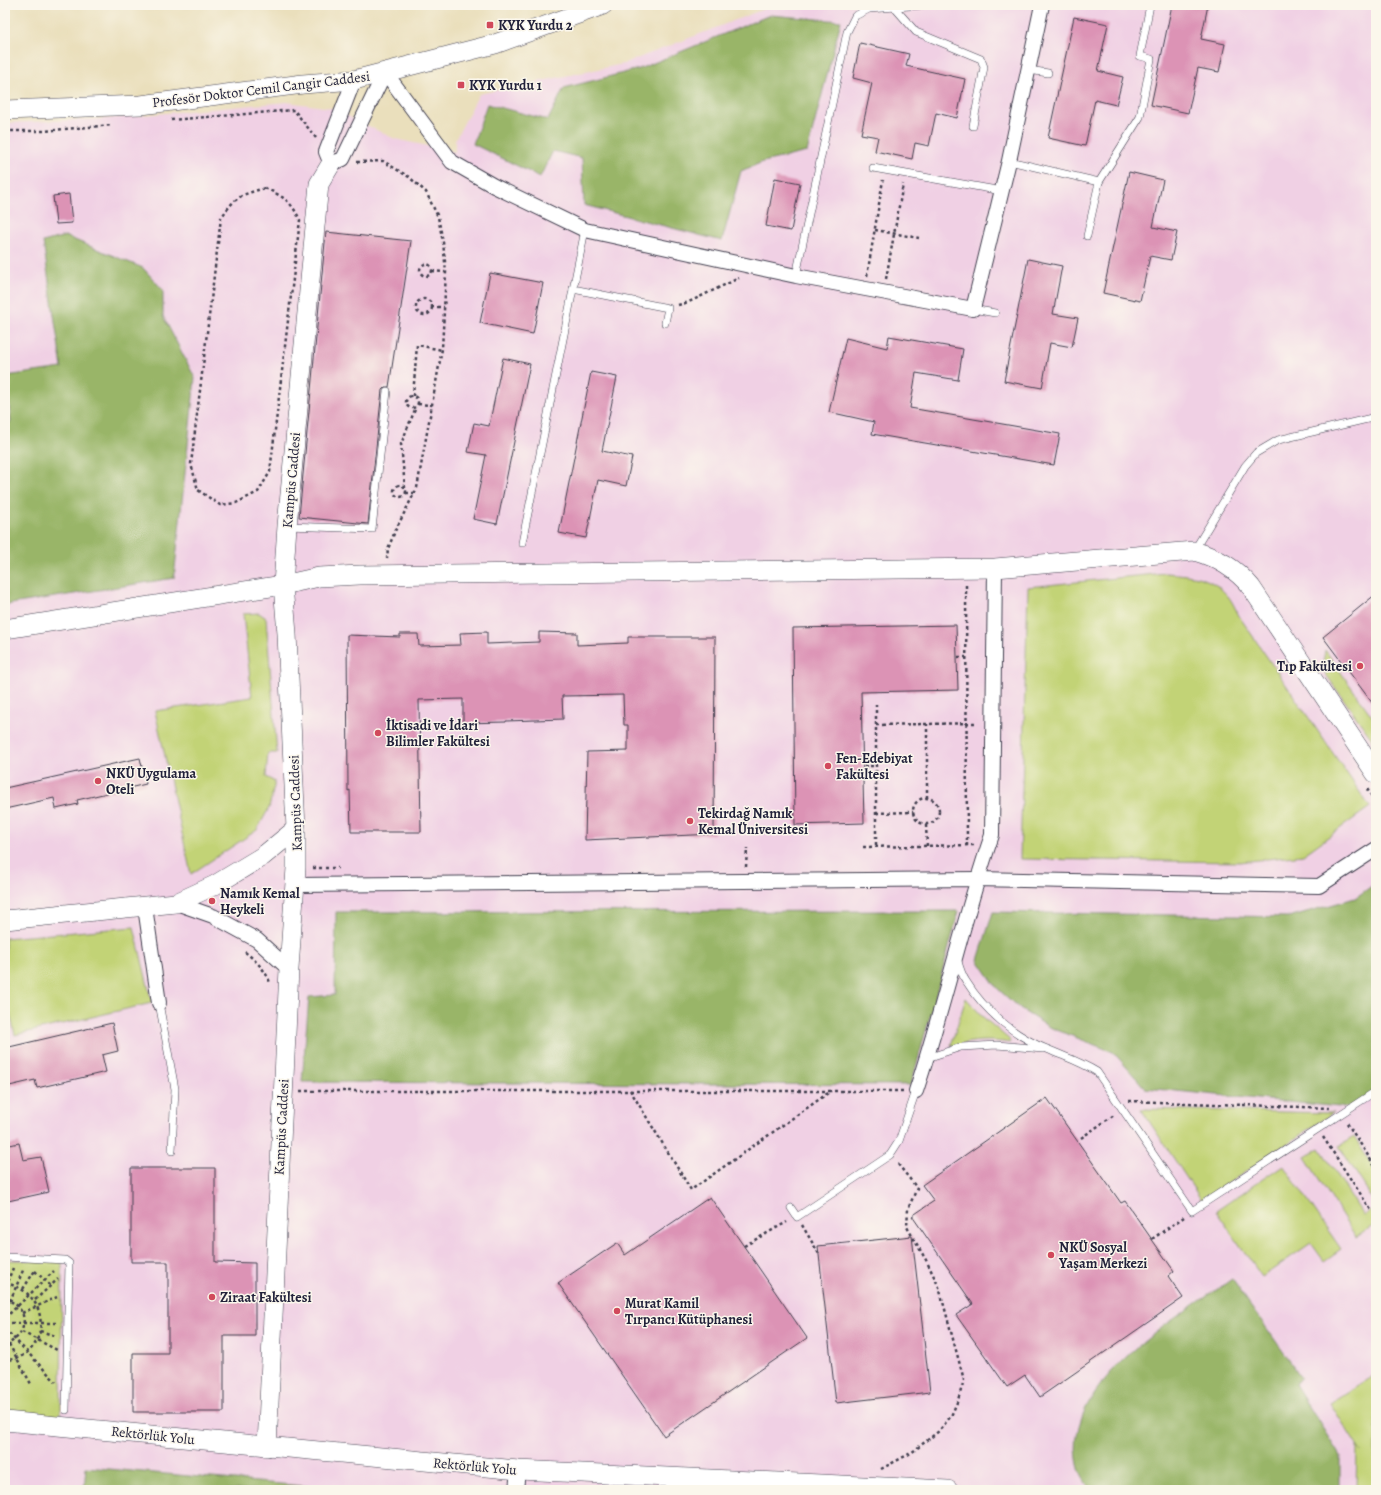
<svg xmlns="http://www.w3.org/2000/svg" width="1381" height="1495" font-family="Alegreya,serif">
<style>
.built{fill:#f0d0e4}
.green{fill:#c2d376;stroke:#727a58}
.forest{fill:#99b567;stroke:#5e6c51}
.building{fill:#dc93b5}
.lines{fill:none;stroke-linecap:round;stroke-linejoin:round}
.lane-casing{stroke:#403e4e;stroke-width:8}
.street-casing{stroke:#403e4e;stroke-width:16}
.secondary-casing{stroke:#403e4e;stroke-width:20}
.path{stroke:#403e4e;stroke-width:2.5;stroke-dasharray:3 3;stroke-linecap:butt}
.lane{stroke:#fff;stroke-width:7}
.street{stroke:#fff;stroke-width:14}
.secondary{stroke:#fff;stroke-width:19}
.poi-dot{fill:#d1495b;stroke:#fbf7ec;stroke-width:1.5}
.labels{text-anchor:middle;stroke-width:3;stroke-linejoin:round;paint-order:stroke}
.poi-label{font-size:14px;font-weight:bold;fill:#22223b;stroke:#fbf7ec;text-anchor:start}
.street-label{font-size:14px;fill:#22223b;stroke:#fbf7ec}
</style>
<rect width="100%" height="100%" fill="#fbf7ec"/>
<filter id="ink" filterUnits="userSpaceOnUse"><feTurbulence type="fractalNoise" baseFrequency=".025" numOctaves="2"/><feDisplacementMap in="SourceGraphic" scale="8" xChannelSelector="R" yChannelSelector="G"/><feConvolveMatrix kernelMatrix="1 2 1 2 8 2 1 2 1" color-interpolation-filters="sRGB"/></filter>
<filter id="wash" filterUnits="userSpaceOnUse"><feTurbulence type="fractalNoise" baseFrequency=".012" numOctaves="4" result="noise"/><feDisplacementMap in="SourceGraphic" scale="16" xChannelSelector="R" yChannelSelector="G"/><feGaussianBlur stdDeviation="0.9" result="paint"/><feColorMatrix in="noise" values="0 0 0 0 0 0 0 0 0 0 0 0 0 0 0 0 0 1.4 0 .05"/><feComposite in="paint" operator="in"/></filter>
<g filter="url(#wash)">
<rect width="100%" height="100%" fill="#eadfbc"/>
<!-- built -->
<path class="built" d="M787,5H1376V1490H5V123L102,119L287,102L331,108L395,139L455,152V140L479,94L623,64L769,7Z"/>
<!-- green -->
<g class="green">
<path d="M1165,573C1187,575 1209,575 1225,593C1232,599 1236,611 1241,619L1370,807L1303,855L1240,862L1020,859L1028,587Z"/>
<path d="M259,613L266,618L277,753H268L266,777L275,782L269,808L257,830L191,874L155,711L252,697L243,614Z"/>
<path d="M1325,650L1376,722V745L1322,669Z"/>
<path d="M134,927L152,1003L15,1035L5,992V938Z"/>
<path d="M966,998L983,1017L1011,1041L1010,1043C991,1040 973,1040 955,1046L951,1045Z"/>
<path d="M1141,1109L1333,1113L1202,1201Z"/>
<path d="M1354,1137L1376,1171V1204L1339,1146Z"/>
<path d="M1320,1148L1363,1215L1376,1207V1224L1356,1237L1305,1157Z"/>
<path d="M1283,1165L1341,1249L1324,1261L1311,1243L1262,1277L1216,1211Z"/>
<path d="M5,1260L62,1261L61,1418L5,1413Z"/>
<path d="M1376,1374V1490L1356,1489L1357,1446L1361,1452L1330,1403Z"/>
</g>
<!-- forest -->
<g class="forest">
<path d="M770,15L841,21L807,152L763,162L741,171L722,241L584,205L582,158L553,151L540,177L473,144L487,104L548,120L564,88L639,69Z"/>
<path d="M65,236L143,268L163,290V316L195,378L174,578L5,605V423L11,422L6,376L62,368L43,242Z"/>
<path d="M1376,883V1091L1350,1108L1145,1088L1113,1052L1049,1027L1020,1009L997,988L978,960L993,912L1289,917L1355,898Z"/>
<path d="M959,911L911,1085L302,1082L309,997L335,995L336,912Z"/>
<path d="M1232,1279L1301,1377L1295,1384L1340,1456V1490L1089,1488C1086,1483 1082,1477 1080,1472C1053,1386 1175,1320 1232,1279Z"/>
<path d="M86,1467L349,1490H84Z"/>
</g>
<g id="blocks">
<!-- building -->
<g class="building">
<path d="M1172,5H1208L1201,39L1225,44L1219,72L1198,68L1188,113L1151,105Z"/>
<path d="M1074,17L1108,24L1098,71L1123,77L1116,105L1095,100L1085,146L1048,138Z"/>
<path d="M860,43L909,54L906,66L965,79L957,118L936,113L929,146L915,143L912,159L875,151L878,137L861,134L872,83L853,78Z"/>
<path d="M1129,172L1163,180L1153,227L1177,232L1171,260L1150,256L1140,301L1103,293Z"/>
<path d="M775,178L800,183L791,231L766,226Z"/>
<path d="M69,194L72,223L56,224L53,196Z"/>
<path d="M326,232L411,241L389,387H385L382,390L368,524L299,517Z"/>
<path d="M1028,259L1062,266L1053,314L1078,318L1072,347L1050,343L1042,388L1004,381Z"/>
<path d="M490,273L543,283L533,334L480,323Z"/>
<path d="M889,336L963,349L958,380L916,373L910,408L1060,434L1054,465L872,434L874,422L829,412L846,338L887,348Z"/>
<path d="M503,358L530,364L497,524L473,519L486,455L468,452L474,423L489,426Z"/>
<path d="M591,372L617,377L602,451L632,457L626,486L598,480L586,538L559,533Z"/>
<path d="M1376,594V708L1323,637Z"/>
<path d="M956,625L958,690L861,692L864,823L795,825L793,628Z"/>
<path d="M487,632V644L539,642V632L577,633V645L628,643V637H715L714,834L585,840L587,752L628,751V725H624L623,695L562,696L563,719L506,721V722L463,723V699L419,700L421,832H351L350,790L348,791L347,635L400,637V634H418L419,646L461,645L460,633Z"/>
<path d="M140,758L146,784L77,800L78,804L56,809L54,798L5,809V788Z"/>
<path d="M112,1023L118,1051L102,1055L106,1072L37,1088L35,1080L5,1087V1048Z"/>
<path d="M1047,1098L1121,1203L1125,1201L1174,1271L1168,1276L1183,1298L1040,1397L1025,1375L1007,1387L956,1315L973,1304L912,1216L934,1201L922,1185Z"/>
<path d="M19,1143L23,1160L41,1157L49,1192L8,1201L7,1197H5V1146Z"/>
<path d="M131,1168H215V1262L255,1263V1336H224V1412H133V1353H168V1262H131Z"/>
<path d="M710,1197L807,1338L664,1436L558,1283L617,1243L625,1255Z"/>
<path d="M912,1236L930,1392L836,1403L818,1246Z"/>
</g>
</g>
</g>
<g filter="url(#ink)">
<use href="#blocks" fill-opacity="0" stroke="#403e4e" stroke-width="1"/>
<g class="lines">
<!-- lane casing -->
<g class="lane-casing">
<g id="lane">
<path d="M894,7L916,32L981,59L984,67L973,126"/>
<path d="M1029,70L1048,73"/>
<path d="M1009,161L1099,182L1140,117L1151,59L1140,56L1150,5"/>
<path d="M873,168L1002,191"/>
<path d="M1087,236L1099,182"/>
<path d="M796,276L847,32L855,16L869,9L923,5"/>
<path d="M573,289L668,308L665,323"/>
<path d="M973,309L995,313"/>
<path d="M287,526L372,529L387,391"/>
<path d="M522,543L585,230"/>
<path d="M1195,549L1245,466L1256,453L1278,440L1376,417"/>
<path d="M957,958C959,965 961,974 966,981C984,1010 1014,1036 1047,1049C1065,1057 1079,1061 1097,1072L1192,1211L1376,1091"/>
<path d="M159,1003L175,1089L172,1151"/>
<path d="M927,1058L961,1047L997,1045L1043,1049"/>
<path d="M791,1208L797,1217L890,1155L899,1141L916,1091"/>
<path d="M5,1257L65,1260L69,1263L66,1410"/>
</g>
</g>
<!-- street casing -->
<g class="street-casing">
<g id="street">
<path d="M354,80L326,152L331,164L343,159L385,72L452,162L494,186L585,230L796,276L973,309L1009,161L1042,5"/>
<path d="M295,885L977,879L1319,886L1376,849"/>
<path d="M176,903L213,916L257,940L289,969"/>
<path d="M145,907L159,1003"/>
<path d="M916,1091C944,1007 963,919 992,835L995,568"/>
<path d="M516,1490L518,1470"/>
</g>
</g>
<!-- secondary casing -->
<g class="secondary-casing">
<g id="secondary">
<path d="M5,110L141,105L303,84L354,80L495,44L603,5"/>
<path d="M5,629L283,585L319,577L360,575L995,568L1194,551C1218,558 1235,568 1251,587L1376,774"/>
<path d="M5,920L176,903L215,885L263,856L296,829"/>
<path d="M5,1421L518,1470L948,1490"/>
<path d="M267,1447L289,969L296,868V829L287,634L283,585L287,526L319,184L331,164"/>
</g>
</g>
<!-- path -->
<g class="path">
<path d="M171,120L294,110L316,138"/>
<path d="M5,131H43L112,125"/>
<path d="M357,162L383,161L409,177L426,192L438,217L443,242L446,272L442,349L417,488L395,531L388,549L387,558"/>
<path d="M265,188C284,197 291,201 300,220L270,472L258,492L236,503L220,505L198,490L191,464L221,218C236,196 240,195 265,188Z"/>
<path d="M875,230L919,238"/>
<circle cx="426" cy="270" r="6"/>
<path d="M432,271L445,272"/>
<path d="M867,276L883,180"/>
<path d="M886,279L903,184"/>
<circle cx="424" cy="307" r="8"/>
<path d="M678,305L689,302L739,278"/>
<path d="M431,307H444"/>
<path d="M413,396L417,345L442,350"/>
<circle cx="412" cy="402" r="6"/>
<path d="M418,404L432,405"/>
<circle cx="400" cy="491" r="6"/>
<path d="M405,488L401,444L416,407"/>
<path d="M406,493H414"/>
<path d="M966,585L967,846"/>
<path d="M958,657H966"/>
<path d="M876,704V847"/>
<path d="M876,725L976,723"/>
<path d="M864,766H876"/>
<path d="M1367,789L1376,802"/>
<circle cx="926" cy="811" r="13"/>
<path d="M927,798V724"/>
<path d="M876,813L913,812"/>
<path d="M926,825L927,846"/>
<path d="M863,847L974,845"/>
<path d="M746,867L747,848"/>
<path d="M313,868H338"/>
<path d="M245,952C255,960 266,970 270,983"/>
<path d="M630,1090L691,1190L831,1091"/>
<path d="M300,1091H903"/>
<path d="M1129,1101L1330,1108"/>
<path d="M1347,1123L1376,1168"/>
<path d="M1323,1137L1371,1210"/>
<path d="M1081,1138L1114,1115"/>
<path d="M802,1225L819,1254"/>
<path d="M1152,1239L1184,1217"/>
<path d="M744,1246L787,1222"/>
<path d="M35,1271L51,1286"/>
<path d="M5,1283C55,1293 50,1359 5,1360"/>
<path d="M5,1287L13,1268"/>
<path d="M23,1289L36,1269"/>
<path d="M5,1299C31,1307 29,1336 5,1345"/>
<path d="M35,1300L58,1279"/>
<path d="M10,1301L24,1268"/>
<path d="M22,1313L57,1297"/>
<path d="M5,1318L54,1271"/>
<path d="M5,1323H56"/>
<path d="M5,1329L56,1382"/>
<path d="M40,1331L56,1336"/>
<path d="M22,1332L57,1350"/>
<path d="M9,1344L31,1384"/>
<path d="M881,1469L911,1453L939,1431L951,1416L958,1400L964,1380L939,1287L926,1260L907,1227L908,1209L917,1188L897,1163"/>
</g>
<!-- lane -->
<use href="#lane" class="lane"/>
<!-- street -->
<use href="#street" class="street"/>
<!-- secondary -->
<use href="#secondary" class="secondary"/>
</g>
</g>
<!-- markers -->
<g class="poi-dot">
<rect x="486" y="21" width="8" height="8" rx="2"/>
<rect x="457" y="81" width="8" height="8" rx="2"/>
<circle cx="1360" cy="666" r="4"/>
<circle cx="378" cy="733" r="4"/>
<circle cx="828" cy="766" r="4"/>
<circle cx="98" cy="781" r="4"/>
<circle cx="690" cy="821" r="4"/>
<circle cx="212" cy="901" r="4"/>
<circle cx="1051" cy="1255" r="4"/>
<circle cx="212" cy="1297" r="4"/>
<circle cx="617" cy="1311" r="4"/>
</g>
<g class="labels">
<!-- poi labels -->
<g class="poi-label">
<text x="498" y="30">KYK Yurdu 2</text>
<text x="469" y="90">KYK Yurdu 1</text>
<text x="1352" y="671" text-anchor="end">Tıp Fakültesi</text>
<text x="386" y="730">İktisadi ve İdari<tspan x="386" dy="16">Bilimler Fakültesi</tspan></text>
<text x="836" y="763">Fen-Edebiyat<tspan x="836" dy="16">Fakültesi</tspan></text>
<text x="106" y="778">NKÜ Uygulama<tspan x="106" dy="16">Oteli</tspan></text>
<text x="698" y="818">Tekirdağ Namık<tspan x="698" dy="16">Kemal Üniversitesi</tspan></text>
<text x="220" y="898">Namık Kemal<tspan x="220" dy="16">Heykeli</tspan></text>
<text x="1059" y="1252">NKÜ Sosyal<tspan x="1059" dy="16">Yaşam Merkezi</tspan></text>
<text x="220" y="1302">Ziraat Fakültesi</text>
<text x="625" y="1308">Murat Kamil<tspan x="625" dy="16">Tırpancı Kütüphanesi</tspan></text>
</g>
<!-- street labels -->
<g class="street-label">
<text transform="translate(261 89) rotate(-7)" y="5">Profesör Doktor Cemil Cangir Caddesi</text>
<text transform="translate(291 480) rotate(-85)" y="5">Kampüs Caddesi</text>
<text transform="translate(295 803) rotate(-92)" y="5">Kampüs Caddesi</text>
<text transform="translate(281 1127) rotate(-87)" y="5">Kampüs Caddesi</text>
<text transform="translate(153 1435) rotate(6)" y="5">Rektörlük Yolu</text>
<text transform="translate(475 1466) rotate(5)" y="5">Rektörlük Yolu</text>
</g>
</g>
<!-- margin -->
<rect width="1381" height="1495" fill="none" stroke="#fbf7ec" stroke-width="20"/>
</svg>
